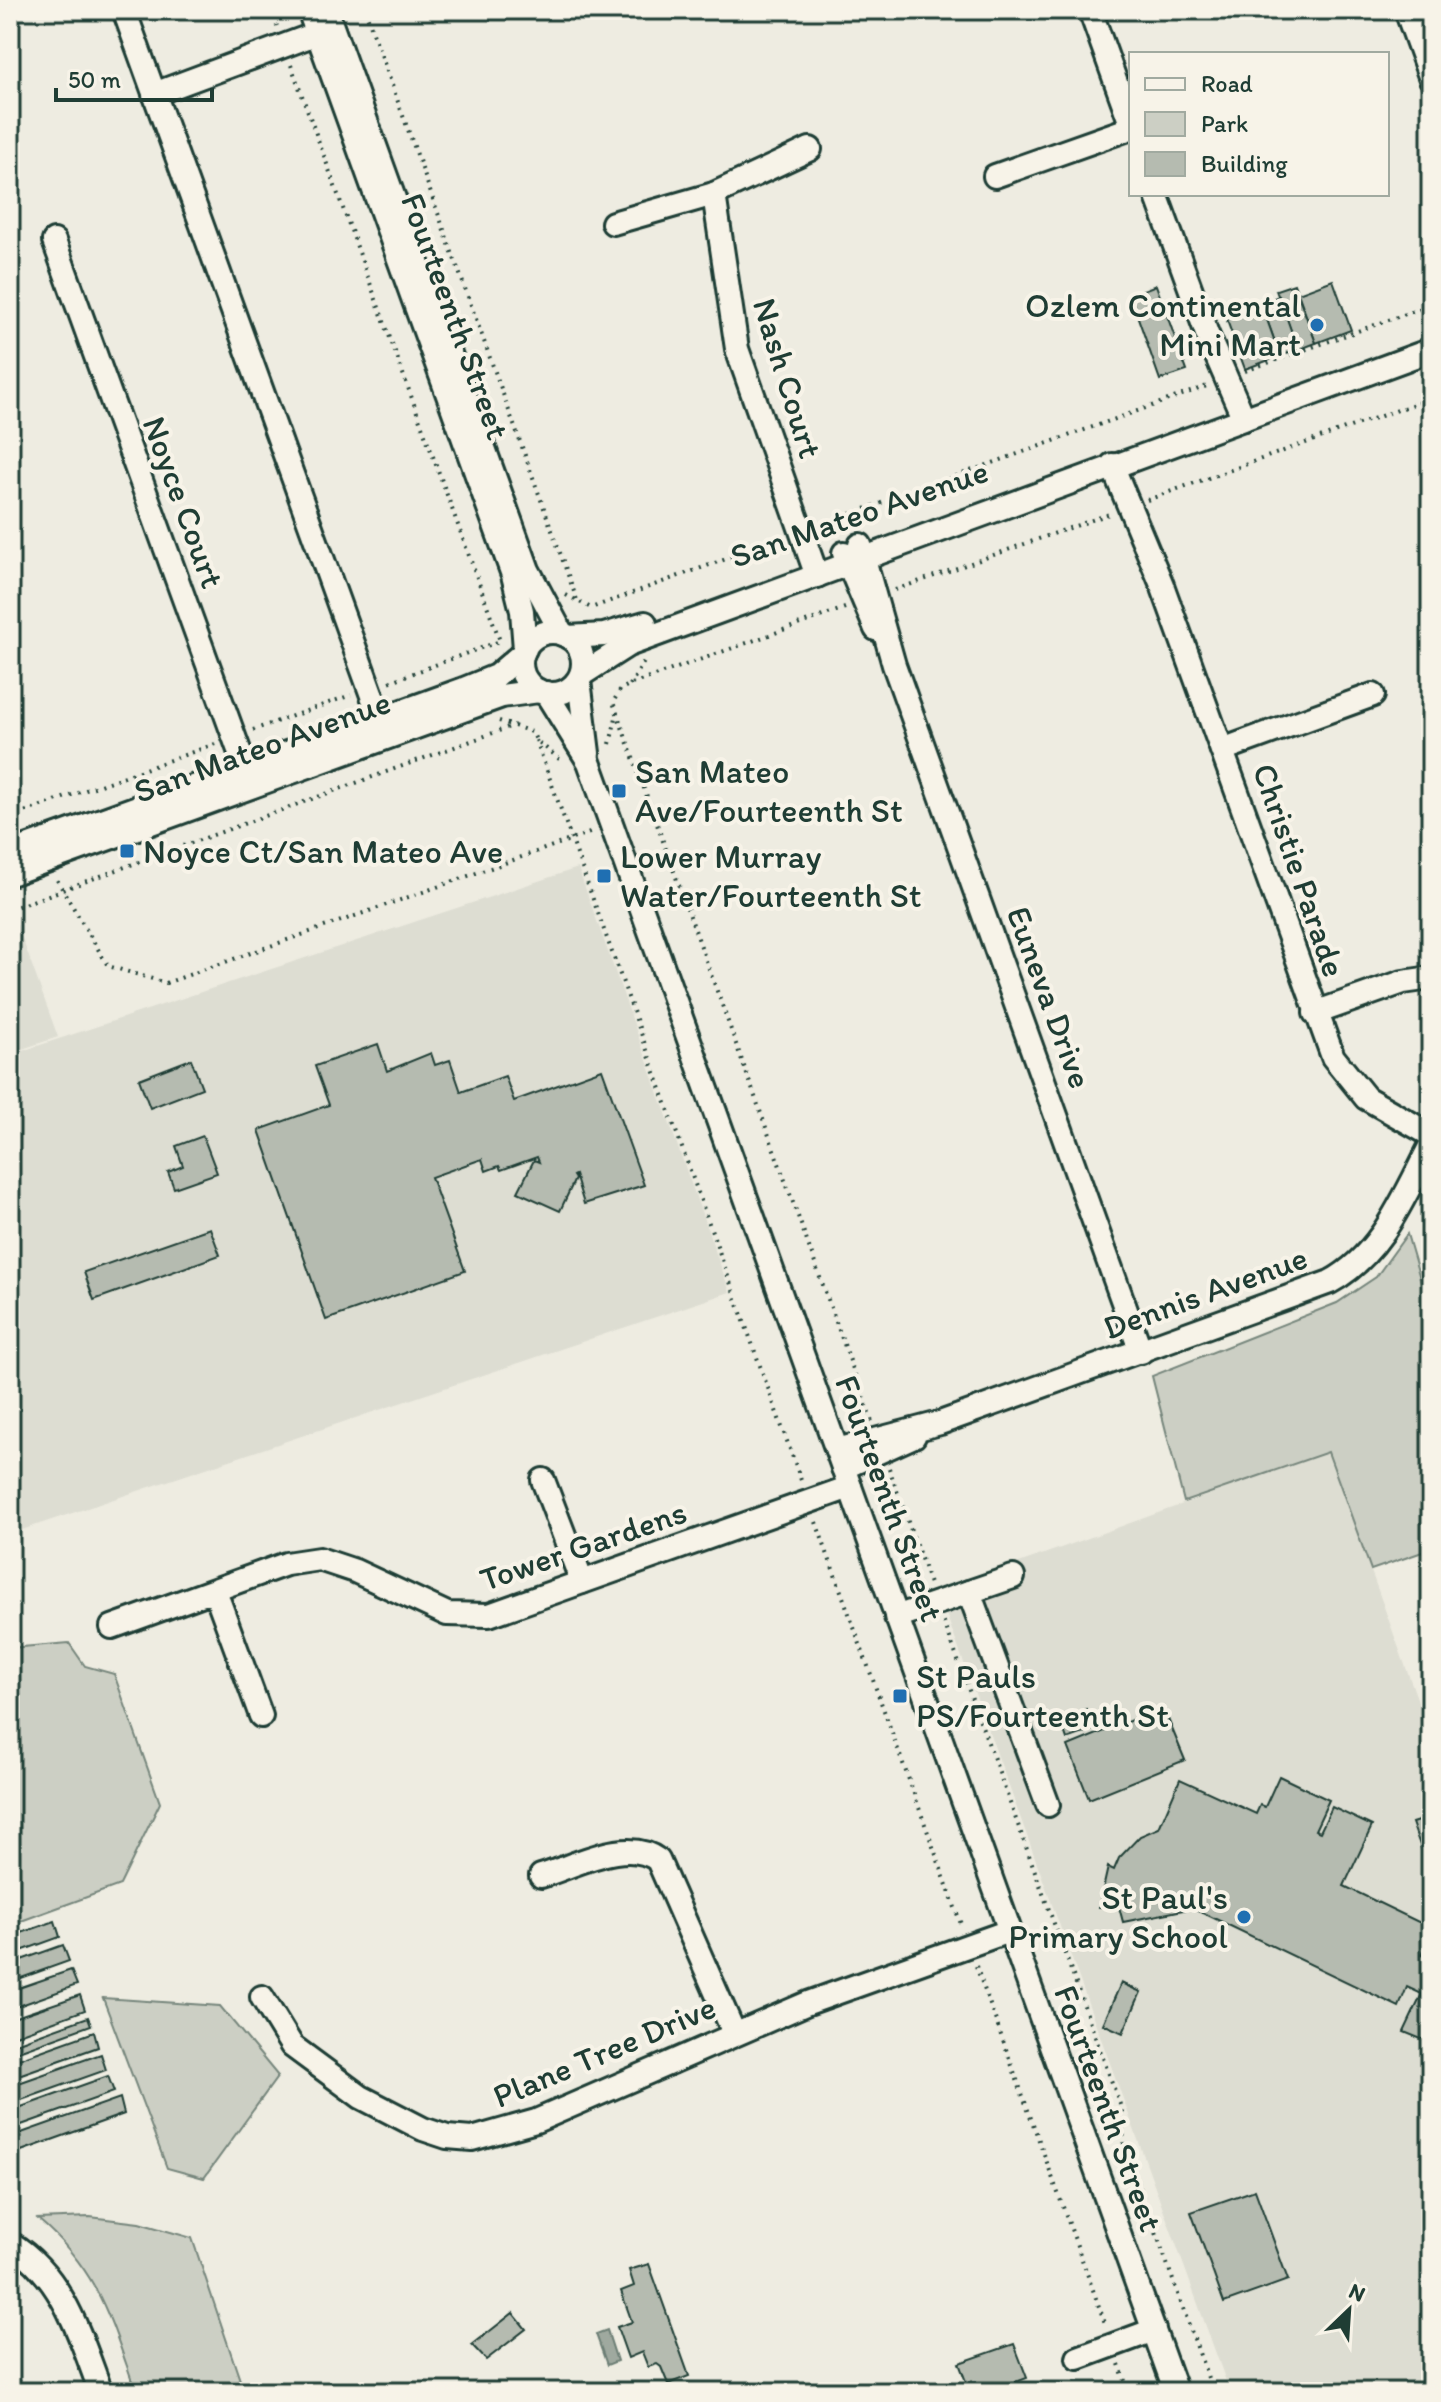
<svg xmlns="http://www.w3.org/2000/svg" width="1441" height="2402" font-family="Itim,sans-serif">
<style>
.built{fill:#ddddd2}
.green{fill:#cccfc4;stroke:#76867c;stroke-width:2}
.water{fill:#9fa99f;stroke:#6c7e74;stroke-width:2}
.building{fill:#b5bbb0;stroke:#1f3d34;stroke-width:2}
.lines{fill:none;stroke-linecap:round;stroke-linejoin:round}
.minor-casing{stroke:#1f3d34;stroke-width:28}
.path{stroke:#1f3d34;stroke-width:4;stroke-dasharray:2 6;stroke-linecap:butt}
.minor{stroke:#f7f3e8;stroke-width:22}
.poi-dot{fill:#1f6fb2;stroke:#f7f3e8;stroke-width:3}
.labels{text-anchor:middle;stroke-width:8;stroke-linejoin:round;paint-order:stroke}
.poi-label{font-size:34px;fill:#1f3d34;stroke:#f7f3e8;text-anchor:start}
.street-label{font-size:34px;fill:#1f3d34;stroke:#f7f3e8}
</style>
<rect width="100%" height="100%" fill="#eeece1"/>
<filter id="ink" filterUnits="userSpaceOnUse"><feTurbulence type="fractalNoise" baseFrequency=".0125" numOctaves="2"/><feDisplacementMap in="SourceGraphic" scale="16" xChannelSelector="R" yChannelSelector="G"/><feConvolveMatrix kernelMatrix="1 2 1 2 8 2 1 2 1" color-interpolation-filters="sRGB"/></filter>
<g filter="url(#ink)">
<!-- built -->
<g class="built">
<path d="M578,868L730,1292L10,1534V1055Z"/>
<path d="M13,913L58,1037L10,1053V915Z"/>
<path d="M1328,1452L1431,1737V2392H1230L938,1592Z"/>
</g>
<!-- green -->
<g class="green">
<path d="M1407,1234L1431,1316V1549L1371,1570L1328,1452L1184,1502L1152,1376L1337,1303L1376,1277Z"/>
<path d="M69,1643L85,1666L114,1674L160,1803L120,1885L10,1925V1648Z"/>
<path d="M103,1998L220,2006L278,2076L204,2178L167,2168Z"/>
<path d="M90,2217L139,2223L192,2238L244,2392H136C110,2319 100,2272 38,2219Z"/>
</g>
<!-- water -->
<path class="water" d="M607,2330L617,2361L607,2365L596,2334Z"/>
<!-- building -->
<g class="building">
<path d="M1333,280L1351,330L1316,343L1298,293Z"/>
<path d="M1294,284L1316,343L1298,350L1276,290Z"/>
<path d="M1156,285L1187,371L1160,380L1130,295Z"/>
<path d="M1279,296L1298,350L1280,356L1261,303Z"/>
<path d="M1261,303L1280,356L1245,369L1225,315Z"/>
<path d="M378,1044L387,1071L431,1053L435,1065L450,1060L461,1092L505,1076L514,1101L602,1069L644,1185L584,1204L575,1175L573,1176L575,1179L560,1211L518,1192L534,1160L539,1162L537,1157L501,1170L499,1166L486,1171L482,1159L431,1177L465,1271L326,1320L259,1130L329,1105L315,1066Z"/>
<path d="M191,1059L202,1088L150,1108L139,1079Z"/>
<path d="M203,1136L217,1173L174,1188L168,1172L183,1166L176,1146Z"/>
<path d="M210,1228L220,1255L94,1300L84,1272Z"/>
<path d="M1163,1707L1185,1760L1089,1799L1068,1746Z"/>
<path d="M1086,1709L1093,1730L1067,1739L1060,1719Z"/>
<path d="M1279,1776L1329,1800L1315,1830L1320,1832L1332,1807L1372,1826L1344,1886L1431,1928L1422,1955L1431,1959V2043L1404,2032L1422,1994L1407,1987L1399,2007L1193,1908L1123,1922L1119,1907H1099L1108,1867L1114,1870L1119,1858L1140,1836L1159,1828L1180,1779L1256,1814L1260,1805L1265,1807Z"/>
<path d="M1431,1817V1876L1412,1823Z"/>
<path d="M55,1921L60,1937L10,1955V1937Z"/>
<path d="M63,1945L69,1961L10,1982V1964Z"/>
<path d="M71,1970L77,1985L10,2009V1991Z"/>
<path d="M1121,1983L1141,1992L1123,2033L1103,2024Z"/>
<path d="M80,1995L85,2010L10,2037V2019Z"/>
<path d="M88,2017L91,2025L10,2054V2045Z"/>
<path d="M94,2032L98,2047L10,2078V2062Z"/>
<path d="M101,2054L106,2070L10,2104V2086Z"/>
<path d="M108,2076L114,2092L10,2129V2111Z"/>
<path d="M120,2098L124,2114L10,2155V2137Z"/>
<path d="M1255,2190L1288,2280L1224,2303L1191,2212Z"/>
<path d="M649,2264L689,2376L668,2384L661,2367L657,2364L648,2367L642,2352L628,2358L617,2327L632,2322L621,2291L634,2286L629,2270Z"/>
<path d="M513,2313L526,2329L486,2360L472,2345Z"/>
<path d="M1014,2344L1027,2378L989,2392H970L959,2363Z"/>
</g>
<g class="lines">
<!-- minor casing -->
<g class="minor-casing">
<g id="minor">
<path d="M124,10L387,737"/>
<path d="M309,10L513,575L522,611L525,649"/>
<path d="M326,10L528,570L562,634"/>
<path d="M1090,10L1131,124"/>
<path d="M1406,10L1431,79"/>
<path d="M154,94L329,29"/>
<path d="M995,176L1131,128"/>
<path d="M714,194L737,349L817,576"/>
<path d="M1156,194L1207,334L1244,419"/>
<path d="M613,223L714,194L810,149"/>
<path d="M54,241L252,786"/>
<path d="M1112,465L1162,585L1333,1057L1366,1098L1431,1135"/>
<path d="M860,545L894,665L1141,1352"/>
<path d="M844,553L876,629"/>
<circle cx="552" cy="663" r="31"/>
<path d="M568,637L604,635L645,623"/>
<path d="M581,675L628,645L1431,350"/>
<path d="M579,680L588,753"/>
<path d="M546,693L589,762L1176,2392"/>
<path d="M1222,750L1373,695"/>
<path d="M10,853L464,689L496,676L523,653"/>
<path d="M10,874L502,696L539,691"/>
<path d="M1315,1013L1403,982L1431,978"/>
<path d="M837,1450L940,1423L1330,1282C1382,1254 1404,1196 1431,1145"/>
<path d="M843,1468L914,1436"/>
<path d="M543,1480L582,1582"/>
<path d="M215,1591L261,1716"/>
<path d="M969,1592L1048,1805"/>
<path d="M896,1617L1013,1577"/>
<path d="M112,1627L286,1564L319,1559L355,1571L447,1614L489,1615L850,1487"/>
<path d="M541,1876C575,1866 627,1836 658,1860L734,2033"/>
<path d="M262,1997L292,2046L361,2097L423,2129L447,2137L472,2139L536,2121L808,2003L1009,1931"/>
<path d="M10,2243C64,2276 80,2337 101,2392"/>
<path d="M1078,2358L1154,2330"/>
</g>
</g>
<!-- path -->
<g class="path">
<path d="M271,10L277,26"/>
<path d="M365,10L577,600"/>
<path d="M291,65L500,641L389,682"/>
<path d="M1245,371L1431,305"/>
<path d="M1147,500L1431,398"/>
<path d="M820,525L1207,386"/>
<path d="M895,590L1109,514"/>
<path d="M566,595L591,608L781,539"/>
<path d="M845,608L629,685L621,689L613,702L872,1422"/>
<path d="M630,685L644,662"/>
<path d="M499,721L532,732L536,740L563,762"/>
<path d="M253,730L351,695"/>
<path d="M536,740L802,1483"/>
<path d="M610,744L617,713"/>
<path d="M10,817L215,744"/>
<path d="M57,880L108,966L166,983L595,831"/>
<path d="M10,909L515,725"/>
<path d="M889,1468L930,1584"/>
<path d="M816,1522L962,1927"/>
<path d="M944,1622L1122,2110L1124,2143L1213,2392"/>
<path d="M976,1966L1106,2326"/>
<path d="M1119,2364L1129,2392"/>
</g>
<!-- minor -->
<use href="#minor" class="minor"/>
</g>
</g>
<!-- markers -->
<g class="poi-dot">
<circle cx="1317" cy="325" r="8"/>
<rect x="611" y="783" width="16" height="16" rx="4"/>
<rect x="119" y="843" width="16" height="16" rx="4"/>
<rect x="596" y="868" width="16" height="16" rx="4"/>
<rect x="892" y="1688" width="16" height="16" rx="4"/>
<circle cx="1244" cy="1917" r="8"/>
</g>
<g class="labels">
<!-- poi labels -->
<g class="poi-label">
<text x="1301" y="317" text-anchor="end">Ozlem Continental<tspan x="1301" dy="39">Mini Mart</tspan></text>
<text x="635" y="783">San Mateo<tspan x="635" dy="39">Ave/Fourteenth St</tspan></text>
<text x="143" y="863">Noyce Ct/San Mateo Ave</text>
<text x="620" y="868">Lower Murray<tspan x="620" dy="39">Water/Fourteenth St</tspan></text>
<text x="916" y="1688">St Pauls<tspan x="916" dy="39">PS/Fourteenth St</tspan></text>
<text x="1228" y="1909" text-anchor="end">St Paul's<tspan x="1228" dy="39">Primary School</tspan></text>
</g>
<!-- street labels -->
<g class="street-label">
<text transform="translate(456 316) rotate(70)" y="12">Fourteenth Street</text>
<text transform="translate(788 378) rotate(73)" y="12">Nash Court</text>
<text transform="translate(184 502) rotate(70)" y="12">Noyce Court</text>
<text transform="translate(859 513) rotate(-19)" y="12">San Mateo Avenue</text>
<text transform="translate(262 746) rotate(-20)" y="12">San Mateo Avenue</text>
<text transform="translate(1300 870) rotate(71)" y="12">Christie Parade</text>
<text transform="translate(1050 997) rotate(70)" y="12">Euneva Drive</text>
<text transform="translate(1205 1292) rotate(-20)" y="12">Dennis Avenue</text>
<text transform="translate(890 1498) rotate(70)" y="12">Fourteenth Street</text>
<text transform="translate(583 1545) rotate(-19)" y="12">Tower Gardens</text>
<text transform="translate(604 2051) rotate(-23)" y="12">Plane Tree Drive</text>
<text transform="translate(1109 2108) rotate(70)" y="12">Fourteenth Street</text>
</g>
</g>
<!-- margin -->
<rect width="1441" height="2402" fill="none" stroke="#f7f3e8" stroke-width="40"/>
<rect x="20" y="20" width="1401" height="2362" fill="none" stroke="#1f3d34" stroke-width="3" filter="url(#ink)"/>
<!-- legend -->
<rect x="1129" y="52" width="260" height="144" fill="#f7f3e8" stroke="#a1aaa0" stroke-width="2"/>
<rect x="1145" y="78" width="40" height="12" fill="#f7f3e8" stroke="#a1aaa0" stroke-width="2"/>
<text x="1201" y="92" font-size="24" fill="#1f3d34">Road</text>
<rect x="1145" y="112" width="40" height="24" fill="#cccfc4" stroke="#a1aaa0" stroke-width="2"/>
<text x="1201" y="132" font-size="24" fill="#1f3d34">Park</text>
<rect x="1145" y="152" width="40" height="24" fill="#b5bbb0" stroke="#a1aaa0" stroke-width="2"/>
<text x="1201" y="172" font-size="24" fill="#1f3d34">Building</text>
<!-- north arrow -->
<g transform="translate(1349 2310) rotate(25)" stroke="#f7f3e8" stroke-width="6" paint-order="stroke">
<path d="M0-6L14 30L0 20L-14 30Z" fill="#1f3d34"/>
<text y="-12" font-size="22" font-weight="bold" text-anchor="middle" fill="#1f3d34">N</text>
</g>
<!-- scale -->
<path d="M56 88v12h156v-12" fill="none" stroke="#1f3d34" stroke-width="4"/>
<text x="68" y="88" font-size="24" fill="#1f3d34" stroke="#f7f3e8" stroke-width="6" paint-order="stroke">50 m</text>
</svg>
